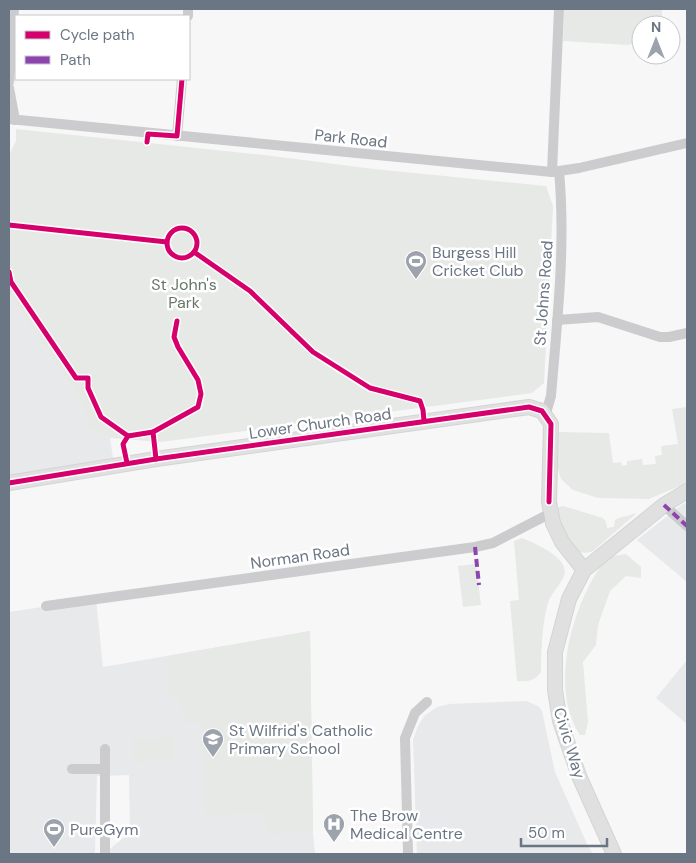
<svg xmlns="http://www.w3.org/2000/svg" width="696" height="863" font-family="'DM Sans',sans-serif">
<style>
.built{fill:#e7e9ea}
.green{fill:#e6e9e5}
.lines{fill:none;stroke-linecap:round;stroke-linejoin:round}
.secondary-casing{stroke:#d3d4d5;stroke-width:16}
.street{stroke:#ccccce;stroke-width:10}
.secondary{stroke:#e0e0e1;stroke-width:14}
.quiet{stroke:#8e44ad;stroke-width:4;stroke-dasharray:8 4;stroke-linecap:butt}
.cycleway-casing{stroke:#fff;stroke-width:8}
.cycleway{stroke:#d6006c;stroke-width:5}
.labels{text-anchor:middle;stroke-width:5;stroke-linejoin:round;paint-order:stroke}
.street-label{font-size:16px;fill:#6b7684;stroke:#fff}
.poi-label{font-size:16px;fill:#6b7684;stroke:#fff;text-anchor:start}
.park-label{font-size:16px;fill:#667765;stroke:#fff}
</style>
<rect width="100%" height="100%" fill="#f7f7f7"/>
<!-- built -->
<g class="built">
<path d="M9,295L79,398L89,426L110,438L114,465L9,483Z"/>
<path d="M684,503L687,505V582L637,540Z"/>
<path d="M96,599L103,667L310,631L313,832L315,854H110V849L130,832L129,775L97,776L95,854H9V612Z"/>
<path d="M687,660V724L656,698Z"/>
<path d="M526,701L538,706L542,711L555,772L587,844L593,854H417L413,740L417,728L424,716L437,707L449,704Z"/>
</g>
<!-- green -->
<g class="green">
<path d="M564,9H662V25H641V41L628,45L563,41Z"/>
<path d="M16,129L264,155L374,169L546,186L553,206L544,383L532,393L161,442L110,438L89,427L79,398L9,295V155L16,141Z"/>
<path d="M687,407V483L649,499L598,498L573,490L561,479L557,466L558,432L609,433L613,463L621,462L622,466L627,465V461L642,459L643,465L656,464L655,456L662,455L661,446L678,444L672,409Z"/>
<path d="M563,506L603,518L606,522L607,528L614,527L615,520L619,518L637,513L593,551C568,561 561,527 556,509L559,507Z"/>
<path d="M522,538C534,543 571,558 564,576C559,587 550,594 547,606C542,627 541,651 541,672C534,681 529,682 517,681L510,601L519,600L514,541Z"/>
<path d="M626,554L641,567V578L626,576L610,591L598,625L596,645L583,662L588,722L585,735H580C553,694 567,629 588,588C594,576 601,562 614,556C617,555 622,555 626,554Z"/>
<path d="M476,564L481,605L463,607L458,566Z"/>
<path d="M310,631L313,832L267,834L265,813L205,815L202,723H184L181,697L168,696L167,656Z"/>
<path d="M172,737L174,759L135,762L133,740Z"/>
</g>
<g class="lines">
<!-- secondary casing -->
<g class="secondary-casing">
<g id="secondary">
<path d="M9,483L156,459L529,407L542,411L551,424L549,502L553,523L562,542L584,570"/>
<path d="M614,854L579,776L560,721L555,690V652L569,599L584,570L664,505L687,491"/>
</g>
</g>
<!-- street -->
<g class="street">
<path d="M188,16V9"/>
<path d="M9,82L14,9"/>
<path d="M9,88L15,120"/>
<path d="M9,119L552,172L579,168L687,143"/>
<path d="M177,136L182,79"/>
<path d="M552,172L559,9"/>
<path d="M557,320L598,317L660,337H669L687,333"/>
<path d="M545,416L551,396C557,322 566,246 559,171"/>
<path d="M664,505L687,526"/>
<path d="M46,606L475,547L493,543L551,513"/>
<path d="M105,749V854"/>
<path d="M72,769H105"/>
<path d="M408,854L405,738L415,713L427,702"/>
</g>
<!-- secondary -->
<use href="#secondary" class="secondary"/>
<!-- quiet -->
<g class="quiet">
<path d="M664,505L687,526"/>
<path d="M475,547L479,585"/>
</g>
<!-- cycleway casing -->
<g class="cycleway-casing">
<g id="cycleway">
<path d="M147,142L148,134L177,136L182,79"/>
<path d="M9,225L167,242"/>
<circle cx="182" cy="243" r="15"/>
<path d="M194,252L250,291L313,352L370,388L420,401L423,410L424,421"/>
<path d="M9,272L11,282L76,378H88V388L101,417L128,436"/>
<path d="M153,432L198,407L201,394L198,380L178,347L174,337L177,321"/>
<path d="M127,463L123,444L128,436L153,432L156,459"/>
<path d="M9,483L156,459L529,407L542,411L551,424L549,502"/>
</g>
</g>
<!-- cycleway -->
<use href="#cycleway" class="cycleway"/>
</g>
<!-- icons -->
<defs>
<g id="stadium-pin" transform="scale(1.125)"><path d="M0 17L-7.5 6A9.5 9.5 0 1 1 7.5 6Z" fill="#9ca3ac" stroke="#fff"/><path d="M0-5a6.5 5 0 1 0 0 10a6.5 5 0 1 0 0-10ZM-3.5-1.8h7v3.6h-7Z" fill="#fff"/></g>
<g id="school-pin" transform="scale(1.125)"><path d="M0 17L-7.5 6A9.5 9.5 0 1 1 7.5 6Z" fill="#9ca3ac" stroke="#fff"/><path d="M0-5L7-2L0 1L-7-2ZM-4 1L0 2.5L4 1V4Q0 6-4 4Z" fill="#fff"/></g>
<g id="hospital-pin" transform="scale(1.125)"><path d="M0 17L-7.5 6A9.5 9.5 0 1 1 7.5 6Z" fill="#9ca3ac" stroke="#fff"/><path d="M-5-5h3v3.5h4V-5h3V5h-3V1.5h-4V5h-3Z" fill="#fff"/></g>
</defs>
<g fill-rule="evenodd">
<use href="#stadium-pin" x="416" y="261"/>
<use href="#school-pin" x="213" y="739"/>
<use href="#hospital-pin" x="334" y="824"/>
<use href="#stadium-pin" x="54" y="829"/>
</g>
<g class="labels">
<!-- street labels -->
<g class="street-label">
<text transform="translate(351 138) rotate(6)" y="6">Park Road</text>
<text transform="translate(543 293) rotate(-86)" y="6">St Johns Road</text>
<text transform="translate(320 423) rotate(-8)" y="6">Lower Church Road</text>
<text transform="translate(300 556) rotate(-8)" y="6">Norman Road</text>
<text transform="translate(570 743) rotate(73)" y="6">Civic Way</text>
</g>
<!-- poi labels -->
<g class="poi-label">
<text x="432" y="258">Burgess Hill<tspan x="432" dy="18">Cricket Club</tspan></text>
<text x="229" y="736">St Wilfrid's Catholic<tspan x="229" dy="18">Primary School</tspan></text>
<text x="350" y="821">The Brow<tspan x="350" dy="18">Medical Centre</tspan></text>
<text x="70" y="835">PureGym</text>
</g>
<!-- park labels -->
<g class="park-label">
<text x="184" y="290">St John's<tspan x="184" dy="18">Park</tspan></text>
</g>
</g>
<!-- border -->
<rect width="696" height="863" fill="none" stroke="#6b7684" stroke-width="20"/>
<!-- legend -->
<rect x="15" y="15" width="175" height="65" fill="#ffffff" stroke="#c4c8ce"/>
<rect x="25" y="31" width="25" height="8" fill="#d6006c" stroke="#c4c8ce"/>
<text x="60" y="40" font-size="15" fill="#6b7684">Cycle path</text>
<rect x="25" y="56" width="25" height="8" fill="#8e44ad" stroke="#c4c8ce"/>
<text x="60" y="65" font-size="15" fill="#6b7684">Path</text>
<!-- north arrow -->
<g transform="translate(656 40)"><circle r="24" fill="#ffffff" stroke="#c4c8ce"/>
<path d="M0-4L9 19L0 12L-9 19Z" fill="#9ca3ac"/>
<text y="-8" font-size="14" font-weight="bold" text-anchor="middle" fill="#6b7684">N</text>
</g>
<!-- scale -->
<path d="M521 838v8h86v-8" fill="none" stroke="#6b7684" stroke-width="2.5"/>
<text x="528" y="838" font-size="15" fill="#6b7684" stroke="#ffffff" stroke-width="4" paint-order="stroke">50 m</text>
</svg>
